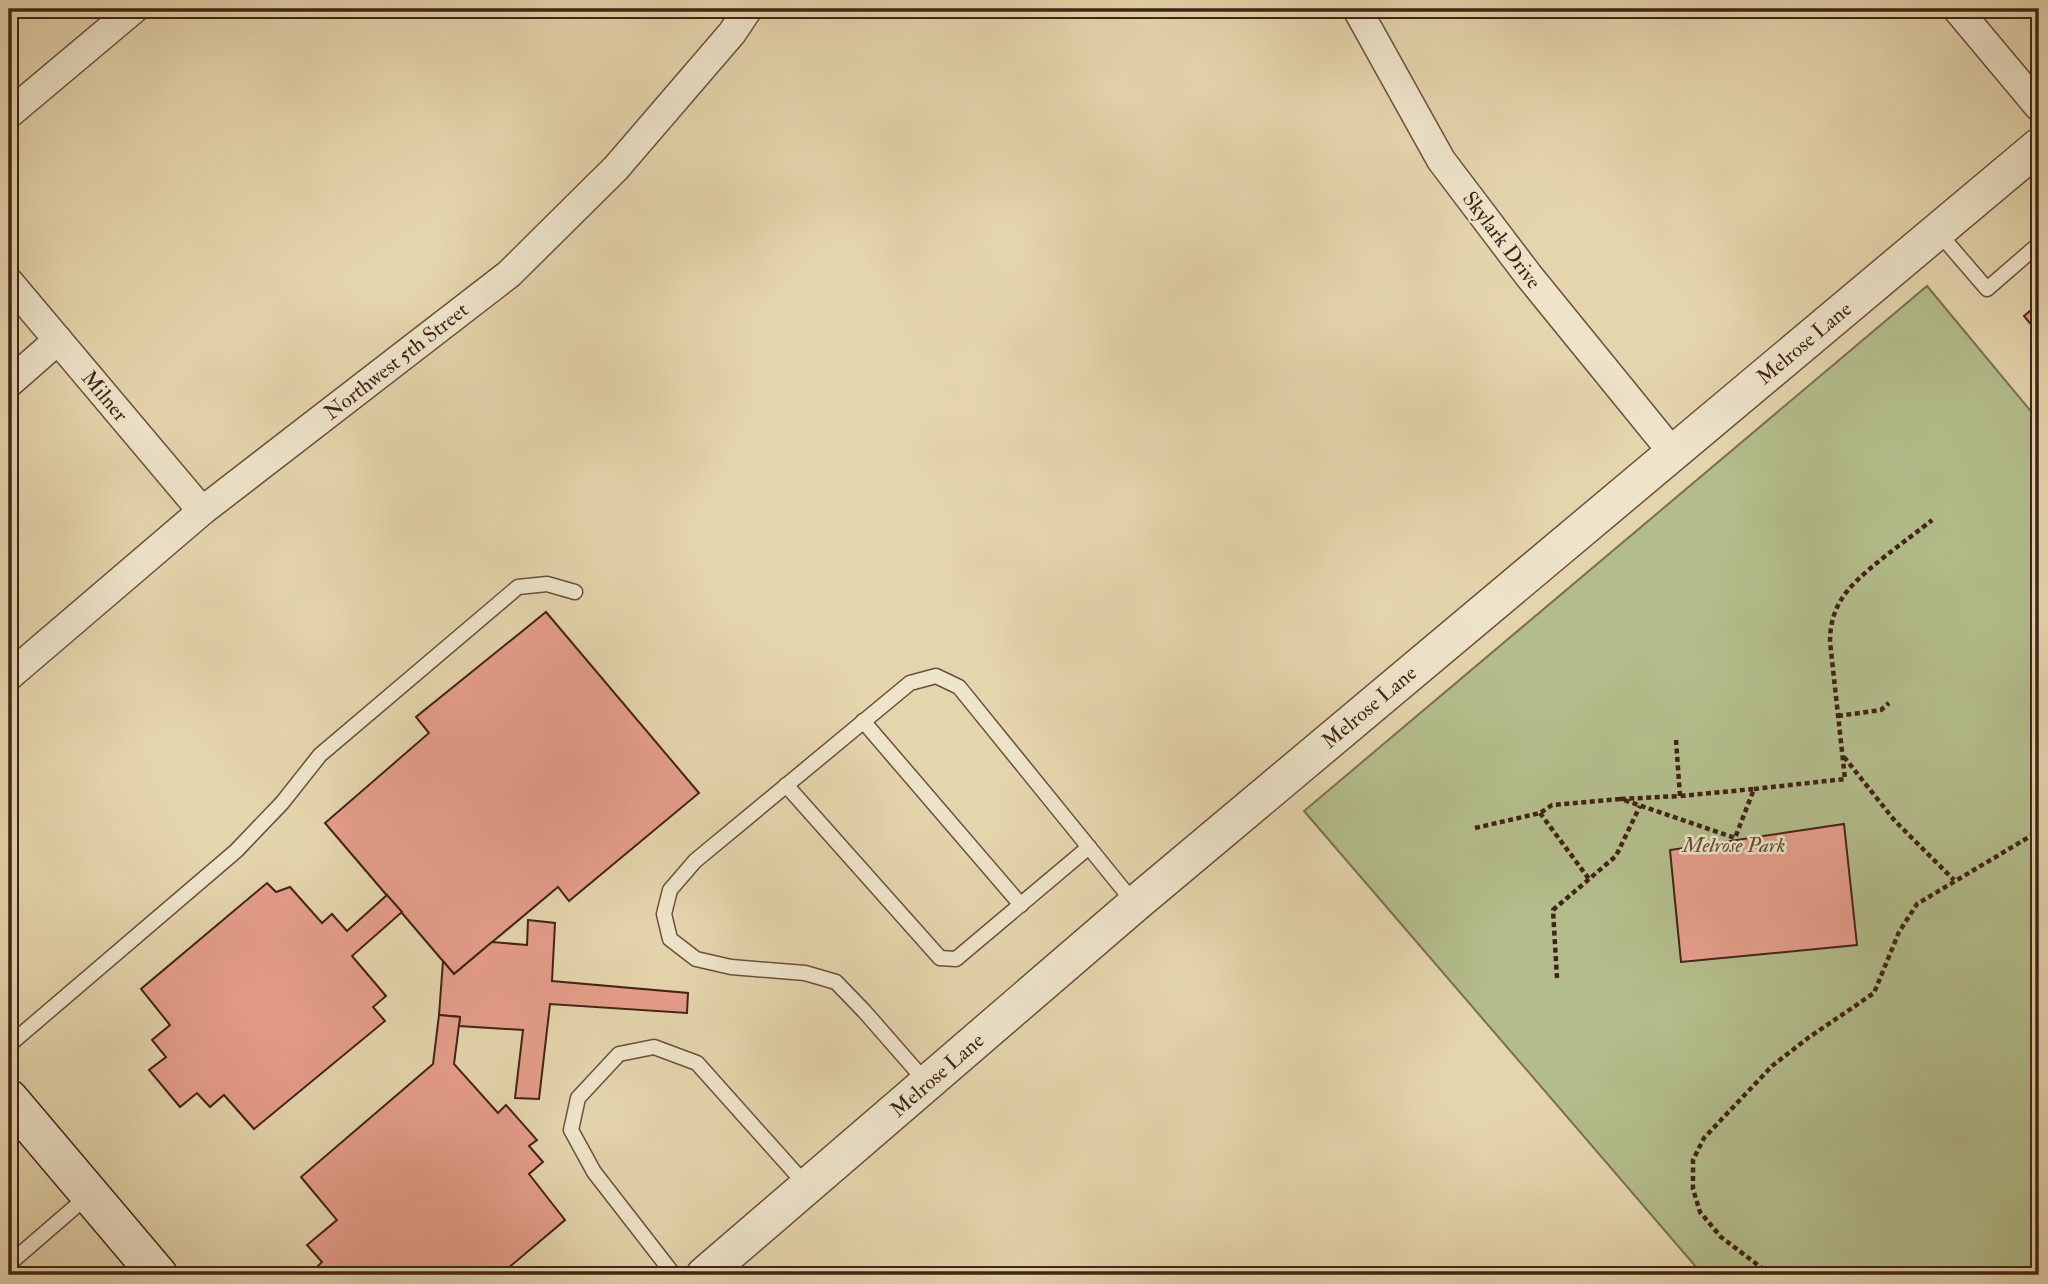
<svg xmlns="http://www.w3.org/2000/svg" width="2048" height="1284" font-family="'IM FELL Double Pica',serif">
<style>
.green{fill:#b3bd8b;stroke:#7a7050;stroke-width:2}
.building{fill:#e69e8b;stroke:#412316;stroke-width:2}
.lines{fill:none;stroke-linecap:round;stroke-linejoin:round}
.service-casing{stroke:#6a503c;stroke-width:17}
.minor-casing{stroke:#6a503c;stroke-width:31}
.tertiary-casing{stroke:#6a503c;stroke-width:38}
.secondary-casing{stroke:#412316;stroke-width:41}
.path{stroke:#412316;stroke-width:4.5;stroke-dasharray:5 3.5;stroke-linecap:butt}
.service{stroke:#eee4ca;stroke-width:14}
.minor{stroke:#eee4ca;stroke-width:28}
.tertiary{stroke:#eee4ca;stroke-width:35}
.secondary{stroke:#eee4ca;stroke-width:38}
.labels{text-anchor:middle;stroke-width:5;stroke-linejoin:round;paint-order:stroke}
.street-label{font-size:21px;fill:#412316;stroke:#eee4ca}
.park-label{font-size:21px;font-style:italic;fill:#5e4a33;stroke:#eee4ca}
</style>
<rect width="100%" height="100%" fill="#e5d5ad"/>
<filter id="stains"><feTurbulence type="fractalNoise" baseFrequency=".00286" numOctaves="4"/><feColorMatrix values="0 0 0 0 .2 0 0 0 0 .09 0 0 0 0 .02 0 0 0 .5 -.17"/></filter>
<radialGradient id="worn" r=".72"><stop offset=".6" stop-color="#630" stop-opacity="0"/><stop offset="1" stop-color="#630" stop-opacity=".3"/></radialGradient>
<!-- green -->
<path class="green" d="M1927,286L2039,421V1275H1703L1304,811Z"/>
<!-- building -->
<g class="building">
<path d="M2039,303V334L2024,316Z"/>
<path d="M546,612L699,793L569,901L558,887L454,974L325,823L429,733L416,717Z"/>
<path d="M1844,824L1857,945L1681,962L1670,850Z"/>
<path d="M267,883L276,892L290,887L322,923L332,914L347,931L387,895L402,912L352,956L386,996L373,1007L385,1021L254,1129L224,1095L210,1107L197,1093L180,1107L149,1070L166,1057L152,1040L170,1025L141,989Z"/>
<path d="M528,920L555,923L552,981L688,993L687,1013L550,1004L539,1099L515,1098L523,1030L459,1026L460,1017L439,1015L443,961L454,974L492,942L527,945Z"/>
<path d="M439,1015L460,1017L454,1064L498,1113L506,1105L537,1140L529,1146L543,1162L529,1174L565,1220L500,1275H323L316,1268L322,1262L307,1245L337,1220L301,1177L433,1064Z"/>
</g>
<g class="lines">
<!-- service casing -->
<g class="service-casing">
<g id="service">
<path d="M1938,232L1987,289L2039,244"/>
<path d="M863,721L1021,905"/>
<path d="M786,785L940,958L956,959L1089,847"/>
<path d="M9,1045L236,851L282,803L320,755L518,587L547,584L575,592"/>
<path d="M927,1083L864,1011L836,982L805,973L731,967L696,959L670,939L664,914L670,890L695,861L910,683L936,676L959,687L1135,904"/>
<path d="M9,1264L90,1194"/>
<path d="M674,1275L594,1172L571,1130L578,1098L619,1054L654,1047L697,1063L807,1186"/>
</g>
</g>
<!-- minor casing -->
<g class="minor-casing">
<g id="minor">
<path d="M1357,9L1441,160L1529,276L1673,453"/>
<path d="M1957,9L2039,107"/>
<path d="M9,114L134,9"/>
<path d="M9,282L202,511"/>
<path d="M9,383L58,340"/>
<path d="M9,676L202,511L509,274L616,168L732,33L748,9"/>
</g>
</g>
<!-- tertiary casing -->
<g class="tertiary-casing">
<path id="tertiary" d="M704,1275L1135,904L2039,146"/>
</g>
<!-- secondary casing -->
<g class="secondary-casing">
<path id="secondary" d="M9,1099L158,1275"/>
</g>
<!-- path -->
<g class="path">
<path d="M1838,716L1881,710L1889,703"/>
<path d="M1676,740L1680,796L1621,799L1735,838L1754,789L1680,796"/>
<path d="M1844,757L1895,821L1954,880"/>
<path d="M1754,789L1845,779L1830,642C1830,627 1833,613 1841,600C1855,575 1908,540 1932,520"/>
<path d="M1540,813L1589,879"/>
<path d="M1475,828L1540,813L1552,805L1621,799"/>
<path d="M1557,978L1553,910L1616,856L1640,806"/>
<path d="M1771,1275L1721,1237L1700,1212L1693,1189V1160L1704,1138L1772,1066L1808,1038L1874,993L1899,932L1917,904L2039,831"/>
</g>
<!-- service -->
<use href="#service" class="service"/>
<!-- minor -->
<use href="#minor" class="minor"/>
<!-- tertiary -->
<use href="#tertiary" class="tertiary"/>
<!-- secondary -->
<use href="#secondary" class="secondary"/>
</g>
<g class="labels">
<!-- street labels -->
<g class="street-label">
<text transform="translate(1502 240) rotate(53)" y="7">Skylark Drive</text>
<text transform="translate(1804 343) rotate(-40)" y="7">Melrose Lane</text>
<text transform="translate(396 361) rotate(-38)" y="7">Northwest 5th Street</text>
<text transform="translate(105 396) rotate(50)" y="7">Milner</text>
<text transform="translate(1369 707) rotate(-40)" y="7">Melrose Lane</text>
<text transform="translate(937 1075) rotate(-41)" y="7">Melrose Lane</text>
</g>
<!-- park labels -->
<g class="park-label">
<text x="1734" y="852">Melrose Park</text>
</g>
</g>
<!-- margin -->
<rect width="2048" height="1284" fill="none" stroke="#e5d5ad" stroke-width="35"/>
<rect x="10" y="10" width="2027" height="1263" fill="none" stroke="#412316" stroke-width="3.5"/>
<rect x="18" y="18" width="2013" height="1249" fill="none" stroke="#412316" stroke-width="2"/>
<rect width="100%" height="100%" filter="url(#stains)"/>
<rect width="100%" height="100%" fill="url(#worn)"/>
</svg>
